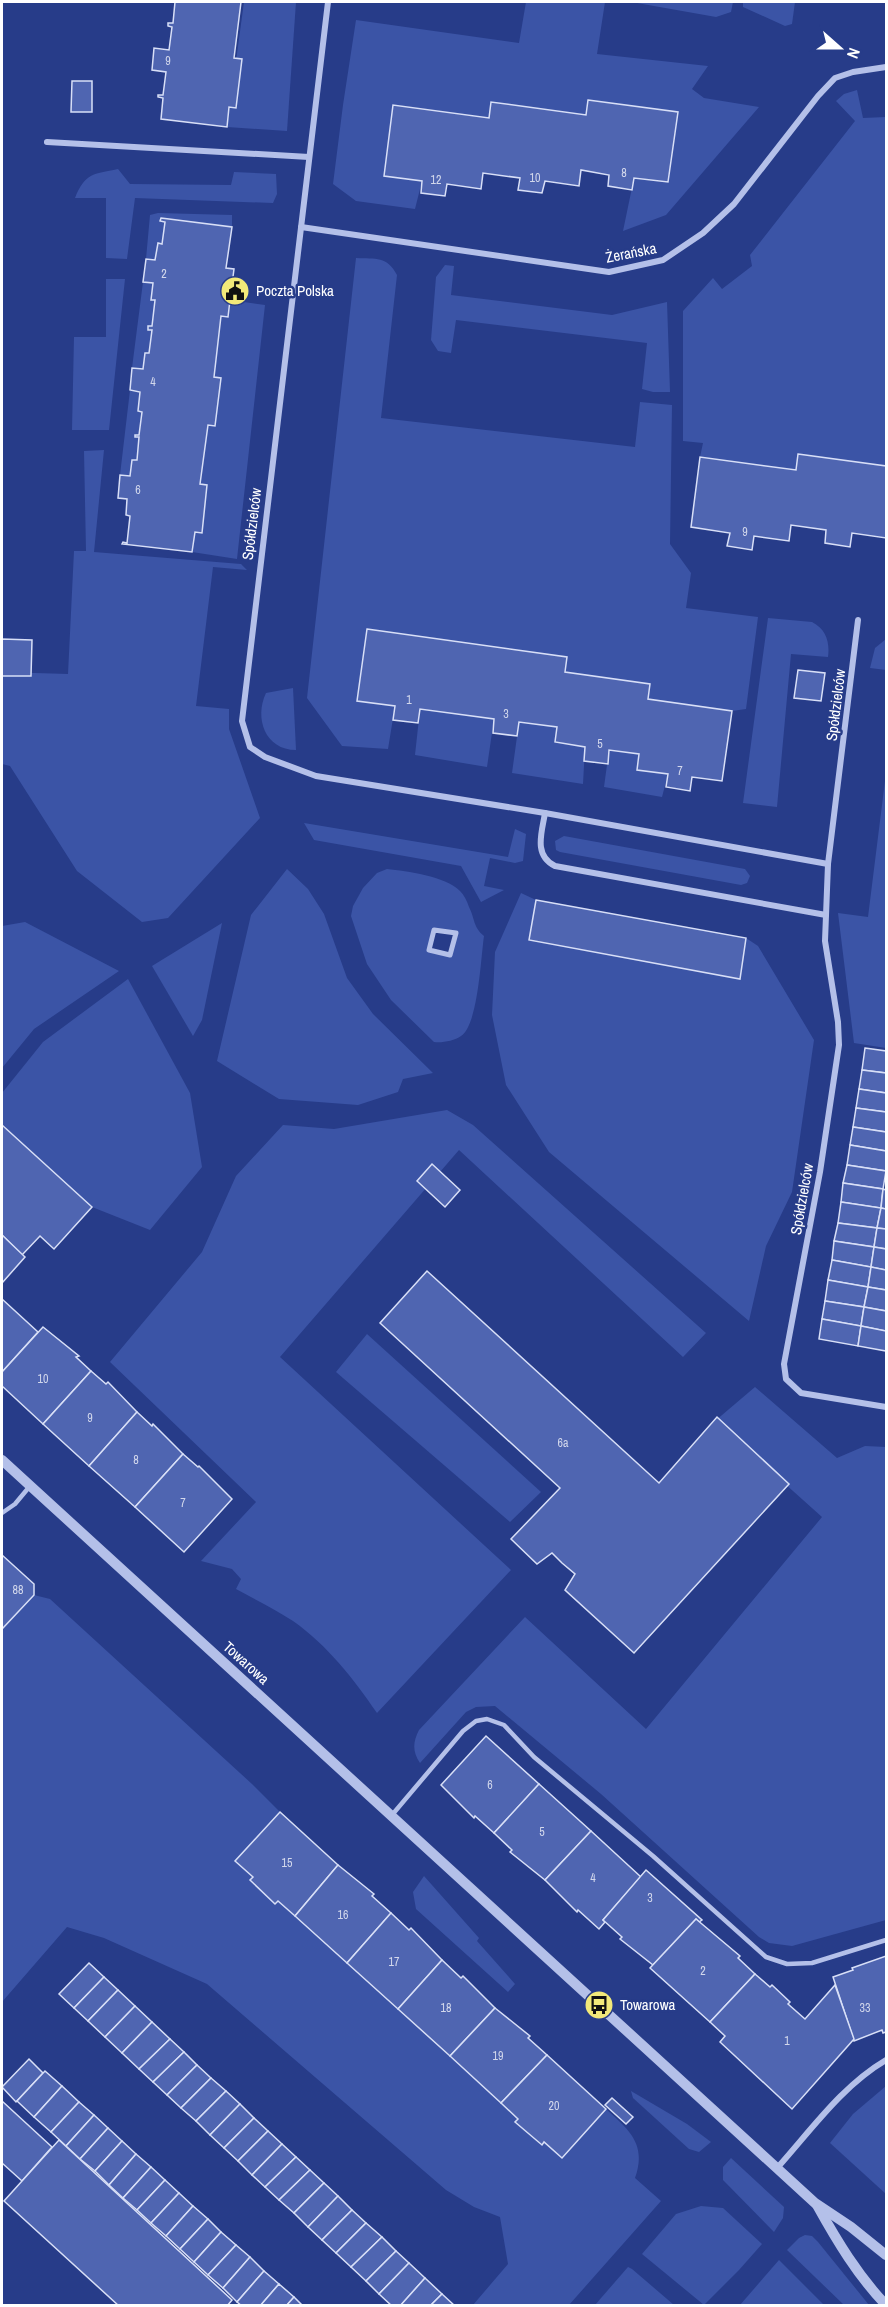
<svg xmlns="http://www.w3.org/2000/svg" width="888" height="2307" font-family="'Archivo Narrow',sans-serif">
<style>
.green{fill:#3b54a6;fill-rule:evenodd}
.building{fill:#4f65b1;stroke:#d8dff7;stroke-width:1.5}
.lines{fill:none;stroke-linecap:round;stroke-linejoin:round}
.service{stroke:#b4c0e9;stroke-width:4.5}
.pedestrian{stroke:#b4c0e9;stroke-width:5}
.minor{stroke:#b4c0e9;stroke-width:6}
.tertiary{stroke:#b4c0e9;stroke-width:10}
.labels{text-anchor:middle;stroke-width:5;stroke-linejoin:round;paint-order:stroke}
.number-label{font-size:12px;fill:#d3d8ec}
.street-label{font-size:15px;fill:#fff;stroke:#273c89}
.poi-label{font-size:15px;fill:#fff;stroke:#273c89;text-anchor:start}
</style>
<rect width="100%" height="100%" fill="#273c89"/>
<!-- green -->
<g class="green">
<path d="M244,2H296L287,131L227,127Z"/>
<path d="M526,2H605L597,54L708,66L692,89L704,98L759,107L666,215L623,231L634,178L668,182L678,112L589,100L586,115L491,102L489,118L394,105L384,175L422,181L415,209L356,201L333,184L343,105L356,20L519,43Z"/>
<path d="M638,2H733L731,12L716,17L637,3Z"/>
<path d="M743,2H795L792,24L785,26L743,7Z"/>
<path d="M857,90L863,118L886,117V466L799,454L796,470L700,457L703,443L683,441V311L713,278L722,289L752,266L750,255L855,121L836,101L844,94Z"/>
<path d="M118,169L130,184L231,185L234,172L276,174L277,194L273,203L135,198L127,259L106,258V198H75C85,173 93,174 118,169Z"/>
<path d="M158,213L232,215V227L161,218L160,221L165,222L162,244H158L155,260L146,259L150,215Z"/>
<path d="M356,258C376,259 387,256 397,275L381,418L635,447L640,402L672,405L670,544L691,573L686,608L758,617L746,709L732,711L648,699L650,684L565,672L566,657L367,629L357,701L395,706L388,749L342,746L307,698Z"/>
<path d="M445,265L454,266L451,295L612,315L667,302L670,392H653L642,389L647,343L456,320L451,353L438,351L431,340L436,277Z"/>
<path d="M106,279H125L109,430H72L74,337H106Z"/>
<path d="M143,282L153,283L151,300H155L152,326H148V330H152L149,353H145L143,369L132,368Z"/>
<path d="M230,300L265,305L237,559L192,552L195,532L202,533L207,486L200,484L221,316L228,317Z"/>
<path d="M130,390L140,392L138,411L142,412L139,435H135L139,437L137,460H132L130,476L120,475Z"/>
<path d="M104,450L94,552L241,564L247,570L213,567L196,706L229,709V729L260,818L168,918L142,922L77,871L10,766L2,764V672L68,674L74,551H86L84,451Z"/>
<path d="M768,618L812,622C826,629 830,642 828,657L791,654L777,807L743,803Z"/>
<path d="M886,639V670L870,668L875,648Z"/>
<path d="M293,688L296,750C265,750 254,718 266,693Z"/>
<path d="M420,709L494,719L487,767L415,755Z"/>
<path d="M519,722L557,727L555,742L585,747L583,784L512,773Z"/>
<path d="M609,750L639,754L637,770L668,774L662,797L604,787Z"/>
<path d="M886,773V1048L854,1043L838,913L868,917Z"/>
<path d="M304,823L508,857L515,829L526,834L523,861L515,863L490,858L484,886L504,890L481,902L461,866L314,840Z"/>
<path d="M564,836L745,869L750,876L747,883L741,885L560,852L556,850L555,841Z"/>
<path d="M287,869L308,889L324,914L347,978L373,1014L433,1073L403,1079L398,1092L358,1105L279,1099L217,1061L251,915Z"/>
<path d="M387,869C407,871 445,876 460,891C464,895 467,901 469,907C475,919 473,927 484,936C481,956 478,1026 461,1036C454,1041 442,1043 434,1042L391,1000L367,964L351,916L353,906L363,888L377,873ZM434,930L456,933L449,955L429,950Z"/>
<path d="M521,893L536,900L529,940L740,979L746,938L758,946L814,1040L792,1192L766,1246L749,1321L549,1152L506,1085L492,1015L495,952Z"/>
<path d="M25,922L119,971L34,1029L2,1068V926Z"/>
<path d="M222,923L202,1020L193,1036L152,966Z"/>
<path d="M128,979L190,1093L202,1167L150,1230L92,1207L2,1125V1093L43,1042Z"/>
<path d="M447,1110L473,1125L706,1333L683,1357L459,1150L280,1357L511,1570L377,1713C354,1679 327,1645 293,1621C275,1609 254,1599 236,1589L241,1579L232,1569L201,1561L256,1502L110,1362L202,1252L236,1176L283,1125L334,1129Z"/>
<path d="M367,1334L541,1492L510,1522L336,1372Z"/>
<path d="M755,1387L837,1458L865,1446L886,1447V1920L792,1946L769,1943L759,1937L601,1794L495,1706L476,1707L466,1712L420,1763C412,1751 413,1742 419,1730L525,1617L646,1729L822,1517L715,1421Z"/>
<path d="M34,1595L50,1599L252,1784L280,1812L235,1861L253,1877L250,1880L275,1903L278,1901L501,2103L518,2119L516,2122L541,2145L544,2142L562,2158L606,2109C629,2130 647,2144 635,2178L661,2201L569,2305H473L508,2264L500,2217L474,2207L446,2190L207,1984L104,1938L67,1927L2,2002V1630Z"/>
<path d="M424,1876L479,1938L477,1941L515,1984L508,1992L416,1909L413,1892Z"/>
<path d="M886,2086V2194L830,2143L853,2114Z"/>
<path d="M631,2091L687,2124L711,2142L699,2152L689,2149L633,2098Z"/>
<path d="M731,2158L784,2207L783,2218L774,2232L723,2180V2167Z"/>
<path d="M701,2206L723,2208L762,2244L739,2270L704,2305L642,2254L676,2214Z"/>
<path d="M805,2235L812,2236L818,2242L869,2305H844L787,2250L799,2238Z"/>
<path d="M779,2260L824,2305H740Z"/>
<path d="M628,2267L632,2269L674,2305H595Z"/>
</g>
<!-- building -->
<g class="building">
<path d="M175,2H241L234,58L242,59L236,108L229,107L227,127L161,119L163,98L158,97V95H163L166,72L152,70L154,48L169,50L172,27L168,26V23H173Z"/>
<path d="M72,81H92V112H71Z"/>
<path d="M588,100L678,112L668,182L634,178L632,190L608,186L609,175L581,170L579,186L545,181L542,193L518,190L520,178L483,173L481,189L447,184L445,196L421,193L422,181L384,176L393,105L489,118L491,102L586,115Z"/>
<path d="M161,218L232,227L226,268L234,269L230,300L228,317L221,316L214,377L221,378L215,426L208,425L200,484L207,485L202,533L195,532L192,552L122,544L123,542L127,543L130,516L126,515L127,499L118,498L120,475L130,476L132,460H137L139,437H135V435H139L142,412L138,411L140,392L130,390L132,368L143,369L145,353H149L152,330H148V326H152L155,300H151L153,283L143,282L146,259L155,260L158,243L162,244L165,222L160,221Z"/>
<path d="M798,454L886,466V538L852,533L850,547L825,543L826,530L791,525L789,541L754,536L752,550L727,546L730,533L691,527L700,457L796,470Z"/>
<path d="M367,629L567,657L565,672L650,684L648,699L732,711L722,781L692,777L690,791L666,787L668,774L637,770L639,754L609,750L608,764L584,761L585,747L555,742L557,727L519,722L517,736L493,733L494,719L420,709L418,723L393,720L395,706L357,701Z"/>
<path d="M2,639L32,640L31,676H2Z"/>
<path d="M798,670L825,673L821,701L794,698Z"/>
<path d="M536,900L746,938L740,979L529,940Z"/>
<path d="M865,1048L886,1051V1073L862,1070Z"/>
<path d="M862,1070L886,1073V1093L859,1089Z"/>
<path d="M859,1089L886,1093V1112L856,1108Z"/>
<path d="M856,1108L886,1112V1132L853,1127Z"/>
<path d="M2,1125L92,1207L54,1249L40,1236L22,1255L2,1235Z"/>
<path d="M853,1127L886,1132V1151L850,1145Z"/>
<path d="M850,1145L886,1151V1171L847,1165Z"/>
<path d="M432,1164L460,1190L445,1207L417,1181Z"/>
<path d="M847,1165L886,1171L883,1189L843,1183Z"/>
<path d="M843,1183L883,1189L881,1208L841,1202Z"/>
<path d="M883,1189L886,1190V1209L881,1208Z"/>
<path d="M841,1202L881,1208L877,1228L838,1223Z"/>
<path d="M881,1208L886,1209V1229L877,1228Z"/>
<path d="M838,1223L877,1228L874,1247L834,1241Z"/>
<path d="M877,1228L886,1229V1249L874,1247Z"/>
<path d="M2,1235L25,1257L2,1283Z"/>
<path d="M834,1241L874,1247L871,1267L832,1260Z"/>
<path d="M874,1247L886,1249V1270L871,1267Z"/>
<path d="M832,1260L871,1267L868,1287L828,1280Z"/>
<path d="M871,1267L886,1270V1290L868,1287Z"/>
<path d="M427,1271L659,1483L717,1417L789,1484L634,1653L565,1590L575,1574L562,1563L552,1553L537,1564L511,1539L560,1488L380,1323Z"/>
<path d="M828,1280L868,1287L864,1307L825,1301Z"/>
<path d="M868,1287L886,1290V1311L864,1307Z"/>
<path d="M2,1299L38,1332L2,1372Z"/>
<path d="M825,1301L864,1307L861,1326L822,1319Z"/>
<path d="M864,1307L886,1311V1331L861,1326Z"/>
<path d="M822,1319L861,1326L858,1346L819,1339Z"/>
<path d="M861,1326L886,1331V1351L858,1346Z"/>
<path d="M43,1327L79,1356L76,1357L91,1371L43,1424L2,1386V1372Z"/>
<path d="M91,1371L106,1384L108,1382L137,1412L89,1466L43,1424Z"/>
<path d="M137,1412L152,1426L153,1424L183,1454L135,1507L89,1466Z"/>
<path d="M183,1454L198,1467L199,1466L232,1499L184,1552L135,1507Z"/>
<path d="M2,1555L34,1584V1595L2,1629Z"/>
<path d="M486,1736L539,1784L494,1833L475,1816L474,1818L441,1785Z"/>
<path d="M539,1784L591,1831L545,1880L510,1852L512,1850L494,1833Z"/>
<path d="M280,1812L338,1865L295,1916L278,1901L275,1904L250,1880L253,1877L235,1861Z"/>
<path d="M591,1831L641,1877L603,1920L605,1922L599,1929L578,1910L577,1912L545,1880Z"/>
<path d="M338,1865L374,1894L372,1896L391,1913L347,1963L295,1916Z"/>
<path d="M646,1870L702,1920L699,1922L696,1919L653,1965L620,1939L622,1937L603,1920Z"/>
<path d="M391,1913L409,1930L411,1928L442,1960L398,2009L347,1963Z"/>
<path d="M696,1919L740,1956L738,1958L755,1974L710,2022L650,1968Z"/>
<path d="M886,1956V2032L883,2033L882,2030L854,2041L833,1977L853,1970L852,1968Z"/>
<path d="M442,1960L461,1978L463,1976L495,2008L450,2056L398,2009Z"/>
<path d="M89,1963L104,1977L74,2008L59,1994Z"/>
<path d="M755,1974L770,1987L772,1985L790,2002L788,2004L805,2019L835,1985L854,2039L792,2109L720,2042L725,2036L710,2022Z"/>
<path d="M104,1977L118,1990L88,2021L74,2008Z"/>
<path d="M118,1990L135,2006L105,2037L88,2021Z"/>
<path d="M135,2006L152,2022L122,2053L105,2037Z"/>
<path d="M495,2008L530,2036L528,2038L547,2055L501,2103L450,2056Z"/>
<path d="M152,2022L170,2039L139,2069L122,2053Z"/>
<path d="M170,2039L184,2052L153,2082L139,2069Z"/>
<path d="M184,2052L197,2065L167,2095L153,2082Z"/>
<path d="M547,2055L606,2109L562,2158L544,2142L542,2145L515,2122L518,2119L501,2103Z"/>
<path d="M29,2059L43,2073L16,2102L2,2087Z"/>
<path d="M197,2065L211,2078L181,2108L167,2095Z"/>
<path d="M45,2071L62,2086L34,2117L17,2101Z"/>
<path d="M211,2078L226,2091L196,2121L181,2108Z"/>
<path d="M62,2086L79,2102L51,2132L34,2117Z"/>
<path d="M226,2091L240,2104L210,2135L196,2121Z"/>
<path d="M612,2098L633,2117L626,2124L605,2105Z"/>
<path d="M2,2101L52,2147L22,2181L2,2163Z"/>
<path d="M79,2102L94,2115L66,2146L51,2132Z"/>
<path d="M240,2104L254,2118L224,2148L210,2135Z"/>
<path d="M94,2115L108,2128L80,2159L66,2146Z"/>
<path d="M254,2118L268,2131L238,2161L224,2148Z"/>
<path d="M108,2128L122,2141L95,2171L80,2159Z"/>
<path d="M268,2131L282,2144L252,2175L238,2161Z"/>
<path d="M59,2140L232,2300L227,2306H119L4,2201Z"/>
<path d="M122,2141L136,2154L109,2185L95,2171Z"/>
<path d="M282,2144L296,2157L265,2187L252,2175Z"/>
<path d="M136,2154L151,2167L123,2198L109,2185Z"/>
<path d="M296,2157L310,2170L279,2200L265,2187Z"/>
<path d="M151,2167L165,2180L137,2210L123,2198Z"/>
<path d="M310,2170L324,2183L294,2213L279,2200Z"/>
<path d="M165,2180L179,2193L151,2223L137,2210Z"/>
<path d="M324,2183L338,2196L308,2227L294,2213Z"/>
<path d="M179,2193L193,2206L166,2236L151,2223Z"/>
<path d="M338,2196L352,2210L322,2240L308,2227Z"/>
<path d="M193,2206L208,2219L180,2249L166,2236Z"/>
<path d="M352,2210L366,2223L336,2253L322,2240Z"/>
<path d="M208,2219L221,2232L194,2262L180,2249Z"/>
<path d="M366,2223L382,2237L351,2267L336,2253Z"/>
<path d="M221,2232L236,2245L208,2275L194,2262Z"/>
<path d="M382,2237L396,2251L366,2281L351,2267Z"/>
<path d="M236,2245L250,2257L223,2288L208,2275Z"/>
<path d="M396,2251L409,2263L379,2294L366,2281Z"/>
<path d="M250,2257L264,2271L237,2302L223,2288Z"/>
<path d="M409,2263L425,2278L400,2306H392L379,2294Z"/>
<path d="M264,2271L279,2284L260,2306H242L237,2302Z"/>
<path d="M425,2278L442,2294L430,2306H400Z"/>
<path d="M279,2284L294,2297L286,2306H260Z"/>
<path d="M442,2294L455,2306H430Z"/>
<path d="M294,2297L303,2306H286Z"/>
</g>
<g class="lines">
<!-- service -->
<g class="service">
<path d="M2,1513L15,1504L30,1486"/>
<path d="M392,1815L463,1731L476,1721L487,1719L504,1725L534,1757L653,1856L766,1957L787,1964L812,1963L886,1940"/>
</g>
<!-- pedestrian -->
<path class="pedestrian" d="M434,930L456,933L450,955L429,950Z"/>
<!-- minor -->
<g class="minor">
<path d="M328,2L242,721L250,747L265,757L316,776L545,813L828,864"/>
<path d="M47,142L309,157"/>
<path d="M301,227L609,272L663,260L703,233L734,204L818,96L835,78L853,72L886,67"/>
<path d="M858,620L828,864L825,941L838,1022L839,1045L820,1172L784,1364L786,1379L801,1393L886,1407"/>
<path d="M545,813C542,832 533,855 555,866L826,915"/>
<path d="M778,2167C812,2129 842,2086 886,2060"/>
</g>
<!-- tertiary -->
<g class="tertiary">
<path d="M2,1460L815,2203L851,2227L886,2255"/>
<path d="M817,2205C837,2241 858,2276 886,2305"/>
</g>
</g>
<!-- icons -->
<defs>
<g id="civic-disc" transform="scale(1.5)"><circle r="9.5" fill="#f2e979" stroke="#273c89"/><path d="M-.6-6.5H3V-4.5H.6V-3L4-1V1h2V6H-6V1h2V-1L-.6-3ZM-1.2 2.5V6h2.4V2.5Z" fill="#111"/></g>
<g id="bus-disc" transform="scale(1.5)"><circle r="9.5" fill="#f2e979" stroke="#273c89"/><path d="M-5-6H5V4H4V6H2V4H-2V6H-4V4H-5ZM-3.5-4V0h7V-4ZM-3.5 1.2v1.5H-2V1.2ZM2 1.2v1.5H3.5V1.2Z" fill="#111"/></g>
</defs>
<g fill-rule="evenodd">
<use href="#civic-disc" x="235" y="291"/>
<use href="#bus-disc" x="599" y="2005"/>
</g>
<g class="labels">
<!-- number labels -->
<g class="number-label">
<text x="168" y="65">9</text>
<text x="624" y="177">8</text>
<text x="535" y="182">10</text>
<text x="436" y="184">12</text>
<text x="164" y="278">2</text>
<text x="153" y="386">4</text>
<text x="138" y="494">6</text>
<text x="745" y="536">9</text>
<text x="409" y="704">1</text>
<text x="506" y="718">3</text>
<text x="600" y="748">5</text>
<text x="680" y="775">7</text>
<text x="43" y="1383">10</text>
<text x="90" y="1422">9</text>
<text x="563" y="1447">6a</text>
<text x="136" y="1464">8</text>
<text x="183" y="1507">7</text>
<text x="18" y="1594">88</text>
<text x="490" y="1789">6</text>
<text x="542" y="1836">5</text>
<text x="287" y="1867">15</text>
<text x="593" y="1882">4</text>
<text x="650" y="1902">3</text>
<text x="343" y="1919">16</text>
<text x="394" y="1966">17</text>
<text x="703" y="1975">2</text>
<text x="446" y="2012">18</text>
<text x="865" y="2012">33</text>
<text x="787" y="2045">1</text>
<text x="498" y="2060">19</text>
<text x="554" y="2110">20</text>
</g>
<!-- street labels -->
<g class="street-label">
<text transform="translate(631 253) rotate(-11)" y="5">Żerańska</text>
<text transform="translate(252 524) rotate(-83)" y="5">Spółdzielców</text>
<text transform="translate(836 705) rotate(-83)" y="5">Spółdzielców</text>
<text transform="translate(802 1199) rotate(-80)" y="5">Spółdzielców</text>
<text transform="translate(246 1663) rotate(42)" y="5">Towarowa</text>
</g>
<!-- poi labels -->
<g class="poi-label">
<text x="256" y="296">Poczta Polska</text>
<text x="620" y="2010">Towarowa</text>
</g>
</g>
<!-- border -->
<rect width="888" height="2307" fill="none" stroke="#ffffff" stroke-width="6"/>
<!-- north arrow -->
<g transform="translate(840 48) rotate(111)" stroke="#273c89" stroke-width="4.5" paint-order="stroke">
<path d="M0-4.5L10 22L0 15L-10 22Z" fill="#ffffff"/>
<text y="-9" font-size="16" font-weight="bold" text-anchor="middle" fill="#ffffff">N</text>
</g>
</svg>
